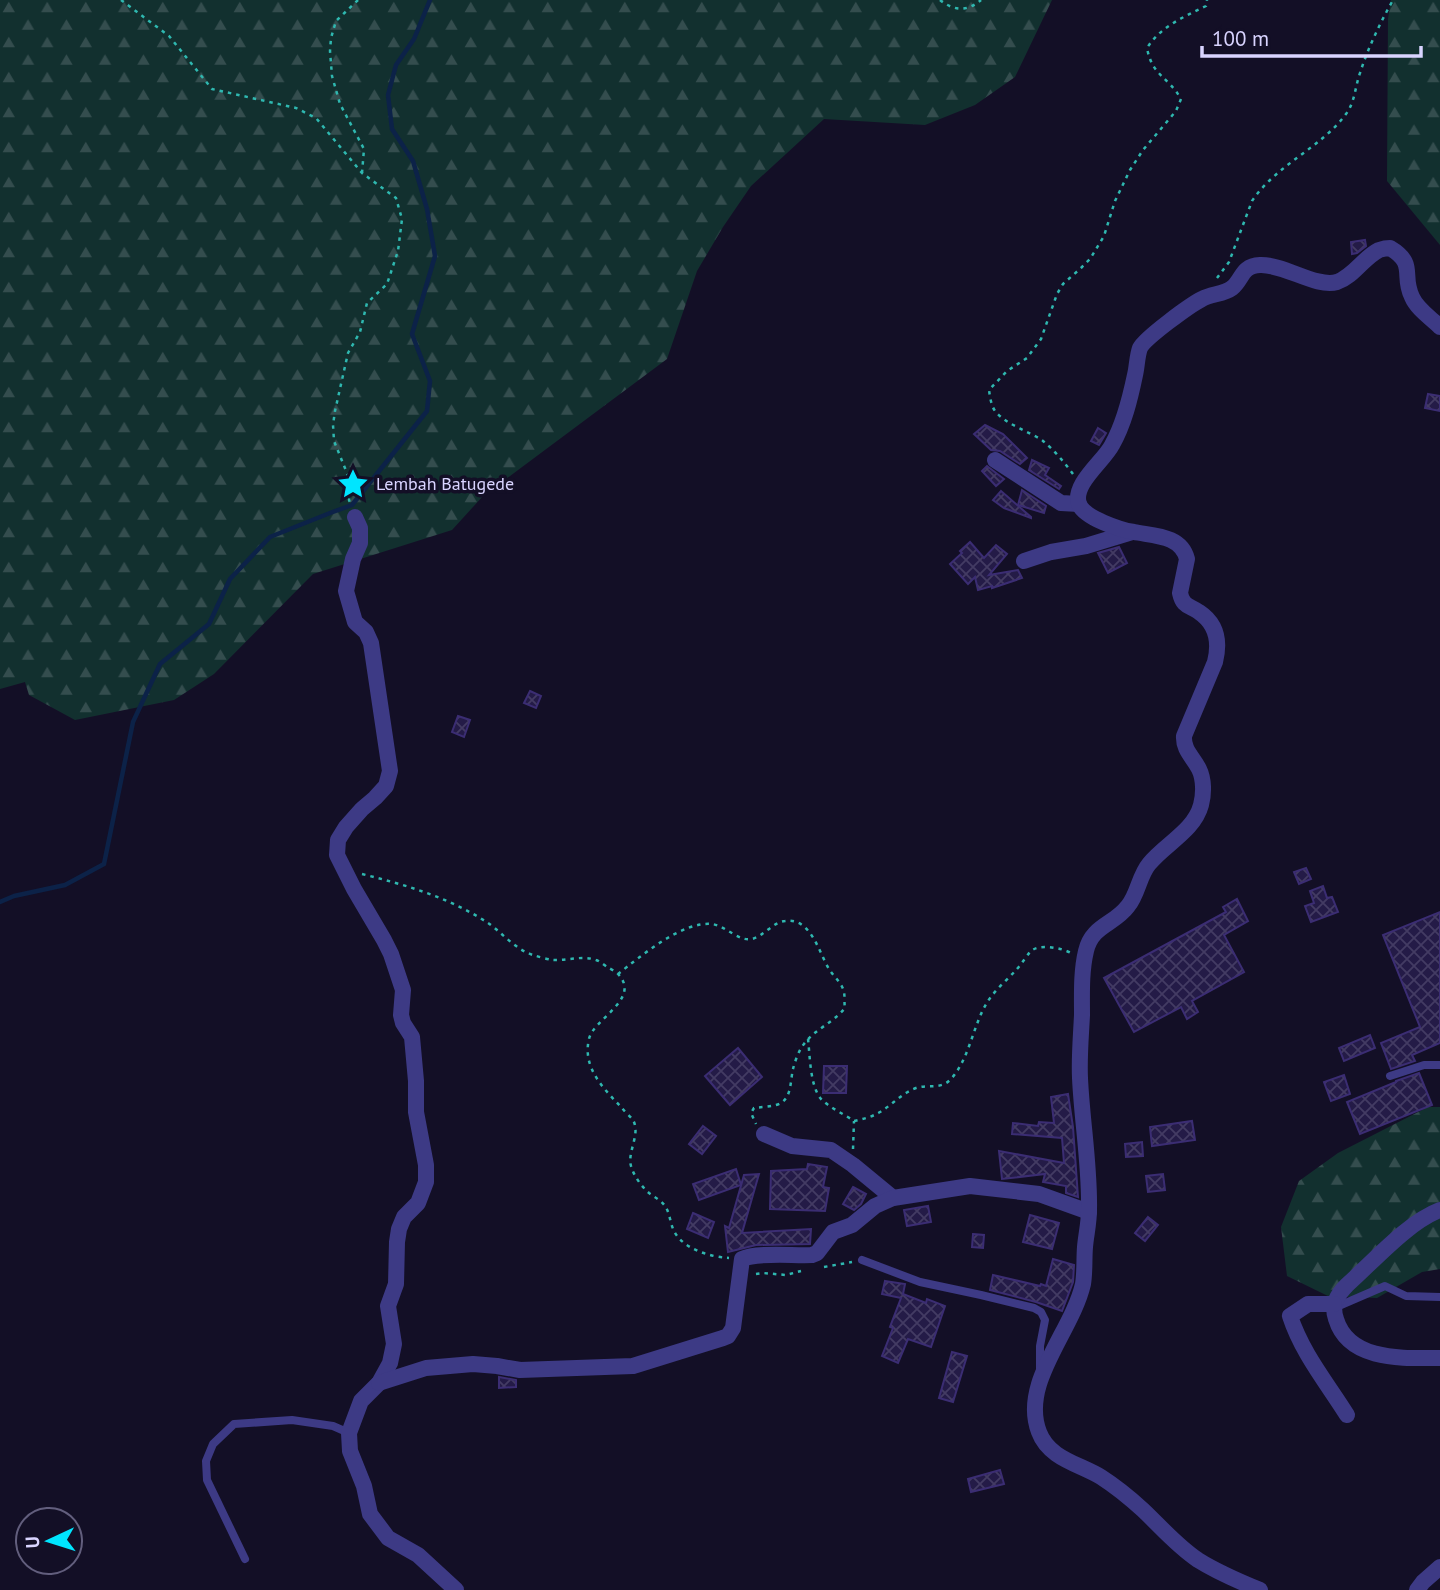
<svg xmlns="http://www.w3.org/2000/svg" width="1440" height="1590" font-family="'PT Sans',sans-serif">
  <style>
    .forest { fill: url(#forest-firs) }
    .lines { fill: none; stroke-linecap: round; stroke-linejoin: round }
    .stream { stroke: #0c2248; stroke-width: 4.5 }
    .building { fill: url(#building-cross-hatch); stroke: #3b2d73; stroke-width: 2 }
    .path { stroke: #2fb8b0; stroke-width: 2.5; stroke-dasharray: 3.5 5; stroke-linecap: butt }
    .lane { stroke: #3d3a85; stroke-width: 8 }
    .street { stroke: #3d3a85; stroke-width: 16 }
    .labels { text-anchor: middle; stroke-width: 7; stroke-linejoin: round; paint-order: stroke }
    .poi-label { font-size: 18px; fill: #d9d4ff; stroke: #130f26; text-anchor: start }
  </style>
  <defs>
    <pattern id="forest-firs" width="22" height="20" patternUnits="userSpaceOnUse" patternTransform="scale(1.75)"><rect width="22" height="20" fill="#12302f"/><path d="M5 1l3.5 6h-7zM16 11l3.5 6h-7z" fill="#344d4e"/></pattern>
    <pattern id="building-cross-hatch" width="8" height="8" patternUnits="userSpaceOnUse" patternTransform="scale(1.75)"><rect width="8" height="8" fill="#241b47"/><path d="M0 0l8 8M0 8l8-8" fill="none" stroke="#433b63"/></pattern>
  </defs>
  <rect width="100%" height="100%" fill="#130f26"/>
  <g class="forest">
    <path d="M 0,0 L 1052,0 L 1015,77 L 975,105 L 925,125 L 824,119 L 751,186 L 723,227 L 697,271 L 667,359 L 483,496 L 452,530 L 313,574 L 214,674 L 174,700 L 75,720 L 29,695 L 25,682 L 0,689 Z"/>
    <path d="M 1391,0 L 1440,0 L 1440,245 L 1387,181 L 1388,19 Z"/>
    <path d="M 1428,1107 L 1440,1107 L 1440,1269 L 1422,1272 L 1377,1298 L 1328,1296 L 1287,1276 L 1281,1227 L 1299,1181 L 1338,1153 Z"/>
  </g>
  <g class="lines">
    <path class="stream" d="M 0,902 L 14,896 L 65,885 L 104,864 L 133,722 L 160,664 L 209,624 L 230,579 L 270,537 L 330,513 L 352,505 L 427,411 L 430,381 L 412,334 L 435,256 L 427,209 L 413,161 L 392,129 L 388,95 L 396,65 L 414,39 L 430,0"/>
  </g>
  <g class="building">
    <path d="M 1365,240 L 1366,246 L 1357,253 L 1352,254 L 1351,242 Z"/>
    <path d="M 1428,394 L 1440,396 L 1440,411 L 1425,408 Z"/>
    <path d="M 985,425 L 1003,434 L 1027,458 L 1020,464 L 1000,451 L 991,450 L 974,434 Z"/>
    <path d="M 1098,428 L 1106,433 L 1099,445 L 1091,441 Z"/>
    <path d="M 1032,460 L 1049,468 L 1045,475 L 1061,486 L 1059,489 L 1029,470 Z"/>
    <path d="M 987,466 L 1004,479 L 996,486 L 982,471 Z"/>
    <path d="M 1022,490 L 1046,506 L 1044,513 L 1018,505 Z"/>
    <path d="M 1001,491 L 1031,517 L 1031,518 L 1004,508 L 993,500 Z"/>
    <path d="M 970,542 L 984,558 L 996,545 L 1007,554 L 989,575 L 1018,570 L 1022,578 L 992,588 L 992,586 L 978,590 L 975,577 L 968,584 L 950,564 L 962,553 L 960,551 Z"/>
    <path d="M 1119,547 L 1127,563 L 1108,573 L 1098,553 Z"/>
    <path d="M 530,691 L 541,696 L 536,708 L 524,703 Z"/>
    <path d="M 458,716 L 470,720 L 464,737 L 452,732 Z"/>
    <path d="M 1306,868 L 1311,879 L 1299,884 L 1294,872 Z"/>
    <path d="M 1323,886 L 1327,898 L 1332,897 L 1338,912 L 1311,922 L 1305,906 L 1314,903 L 1310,891 Z"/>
    <path d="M 1237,899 L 1248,921 L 1224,935 L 1244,972 L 1192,1001 L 1198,1012 L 1187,1019 L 1181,1007 L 1134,1032 L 1104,978 L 1226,912 L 1223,907 Z"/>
    <path d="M 1440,912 L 1440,1043 L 1412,1055 L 1415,1061 L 1391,1069 L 1381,1043 L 1420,1027 L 1383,935 Z"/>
    <path d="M 1370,1035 L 1375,1048 L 1344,1061 L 1339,1048 Z"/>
    <path d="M 738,1048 L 762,1077 L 730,1105 L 705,1076 Z"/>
    <path d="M 824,1066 L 847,1066 L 846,1093 L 823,1093 Z"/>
    <path d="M 1419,1073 L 1432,1105 L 1360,1134 L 1347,1102 L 1396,1082 L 1396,1081 Z"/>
    <path d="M 1344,1075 L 1350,1094 L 1331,1101 L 1324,1082 Z"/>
    <path d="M 1068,1094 L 1073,1127 L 1078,1197 L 1066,1193 L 1066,1186 L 1043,1182 L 1045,1174 L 1002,1179 L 999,1151 L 1064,1163 L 1062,1138 L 1012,1134 L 1013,1123 L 1038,1126 L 1039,1122 L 1054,1123 L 1051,1097 Z"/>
    <path d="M 1192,1121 L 1195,1140 L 1152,1146 L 1150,1127 Z"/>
    <path d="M 703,1126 L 716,1136 L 702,1154 L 689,1144 Z"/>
    <path d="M 1142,1142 L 1143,1156 L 1126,1157 L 1125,1144 Z"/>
    <path d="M 808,1164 L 827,1167 L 823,1187 L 829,1188 L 825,1211 L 770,1209 L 771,1171 L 807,1169 Z"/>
    <path d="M 736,1169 L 741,1185 L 699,1200 L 693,1184 Z"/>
    <path d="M 759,1174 L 742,1233 L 811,1229 L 810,1244 L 756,1245 L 728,1252 L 725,1226 L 729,1228 L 744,1175 Z"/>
    <path d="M 1163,1174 L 1165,1190 L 1148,1192 L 1146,1176 Z"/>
    <path d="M 853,1187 L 866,1194 L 861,1204 L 854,1210 L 843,1204 Z"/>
    <path d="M 928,1206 L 931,1222 L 907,1226 L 904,1210 Z"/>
    <path d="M 693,1213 L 714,1222 L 708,1238 L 687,1229 Z"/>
    <path d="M 1030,1215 L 1059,1223 L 1052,1249 L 1023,1242 Z"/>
    <path d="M 1148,1217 L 1158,1225 L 1145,1241 L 1135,1233 Z"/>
    <path d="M 973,1234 L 984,1235 L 983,1248 L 972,1247 Z"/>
    <path d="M 1053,1259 L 1074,1265 L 1073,1282 L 1062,1311 L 1036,1302 L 990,1290 L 993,1275 L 1040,1286 L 1041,1284 L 1046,1286 Z"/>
    <path d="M 885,1281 L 905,1284 L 903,1294 L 926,1303 L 927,1299 L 945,1306 L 931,1347 L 908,1339 L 898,1363 L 882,1356 L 893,1328 L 890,1327 L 901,1298 L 882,1294 Z"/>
    <path d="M 952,1352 L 967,1356 L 953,1402 L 939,1398 Z"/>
    <path d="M 499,1377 L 516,1380 L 516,1387 L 499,1388 Z"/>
    <path d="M 1000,1470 L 1004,1484 L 971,1492 L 968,1479 Z"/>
  </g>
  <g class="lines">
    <g class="path">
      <path d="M 121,0 L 169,36 L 212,89 L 296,108 L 316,118 L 362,173 L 396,198 L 402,219 L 398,251 L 387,284 L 367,303 L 360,332 L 348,353 L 335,411 L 333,425 L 334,441 L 351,483 L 349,500 L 351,505"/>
      <path d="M 358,0 L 336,21 L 331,38 L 330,51 L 332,76 L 340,104 L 364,149 L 362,173"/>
      <path d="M 940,0 C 954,11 967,12 981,0"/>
      <path d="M 1217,278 L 1229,262 L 1252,201 C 1277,164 1321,148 1346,114 C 1355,102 1355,87 1360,73 C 1368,48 1380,23 1393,0"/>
      <path d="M 1073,474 C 1064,462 1054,450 1043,441 C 1029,431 1006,425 995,411 C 991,405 990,397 989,390 L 1007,371 L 1027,358 L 1041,339 L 1057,294 L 1063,284 L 1081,268 L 1090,259 L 1104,236 L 1115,201 L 1130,170 L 1143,150 L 1176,111 L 1181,99 C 1168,76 1152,76 1147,48 C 1161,26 1184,17 1206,6 L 1207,0"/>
      <path d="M 362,874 C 406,885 447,897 485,921 C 501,931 514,949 533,955 C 539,957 547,959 553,960 C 567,961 582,955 596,960 C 600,961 605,966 609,968 C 612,970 616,971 618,974 C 642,999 593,1019 589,1039 C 582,1068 604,1089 622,1108 C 625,1112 630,1116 633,1120 C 641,1134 627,1152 631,1166 C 634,1176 641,1186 649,1193 C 654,1197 661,1200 665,1206 C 670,1213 670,1223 674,1231 C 683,1249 710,1257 729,1258"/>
      <path d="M 618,974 C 641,956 682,921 712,924 C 726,926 739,942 752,939 C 764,936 773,922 785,921 C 811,917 819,953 829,969 C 834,977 842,983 844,992 C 845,997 844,1003 845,1008 C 833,1023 815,1029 804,1044 C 799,1050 795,1061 793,1069 C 790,1082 792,1101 776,1105 C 769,1107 761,1107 754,1108 L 751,1113 L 756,1124"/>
      <path d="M 808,1039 C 810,1056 810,1086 821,1099 C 830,1108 844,1114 854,1121 C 863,1119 872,1117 880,1112 C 892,1105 902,1093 916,1088 C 928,1084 941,1090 951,1079 C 970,1058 973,1024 988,1001 C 996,989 1008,979 1017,969 C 1022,963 1026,957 1030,952 C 1038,943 1062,948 1071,953"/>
      <path d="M 853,1149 L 854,1121"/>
      <path d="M 824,1267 L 852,1262"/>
      <path d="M 756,1274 L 763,1273 L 786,1275 L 801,1271"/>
    </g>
    <g class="lane">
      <path d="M 1390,1076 L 1424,1065 L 1440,1065"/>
      <path d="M 862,1260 L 920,1282 L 981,1295 L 1034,1308 L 1041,1312 L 1045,1320 L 1040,1346 L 1040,1369"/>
      <path d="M 1334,1308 L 1385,1286 L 1406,1296 L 1440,1297"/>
      <path d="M 245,1559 L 207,1480 L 206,1461 L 213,1444 L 234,1424 L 292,1420 L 333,1426 L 349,1433"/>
    </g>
    <g class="street">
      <path d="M 995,460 L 1061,503 L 1079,504"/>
      <path d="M 355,517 L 360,528 L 360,543 L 353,559 L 346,591 L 355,622 L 366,632 L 371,643 L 390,771 L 386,786 L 375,798 L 362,809 L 346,827 L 338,840 L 337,855 L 354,889 L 384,940 L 391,954 L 403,990 L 401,1015 L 403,1023 L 412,1037 L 416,1081 L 416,1112 L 426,1165 L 426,1182 L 418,1203 L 404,1217 L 399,1229 L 397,1242 L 396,1284 L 388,1306 L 394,1344 L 390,1363 L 379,1383 L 361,1401 L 349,1433 L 350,1451 L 364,1486 L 370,1514 L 388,1538 L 418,1555 L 456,1590"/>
      <path d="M 1024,561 L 1051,552 L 1086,546 L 1132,532"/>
      <path d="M 764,1134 L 792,1146 L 831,1150 L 853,1165 L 893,1198"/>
      <path d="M 1440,1210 C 1408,1222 1373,1262 1347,1285 C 1337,1295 1331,1305 1336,1319 C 1349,1362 1404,1358 1440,1358"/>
      <path d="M 1334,1304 L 1308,1304 L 1290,1316 C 1302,1353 1327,1383 1347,1415"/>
      <path d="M 379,1383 L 426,1368 L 473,1364 L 497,1366 L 520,1370 L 633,1366 L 723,1338 L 728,1336 L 733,1328 L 742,1259 C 757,1252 794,1256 812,1255 L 817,1253 L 833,1232 L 852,1225 L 875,1206 L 893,1198 L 970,1186 L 1039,1194 L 1089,1212"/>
      <path d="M 1260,1590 C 1238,1581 1217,1572 1198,1560 C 1177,1546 1161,1527 1143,1510 C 1131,1499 1115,1486 1101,1477 C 1080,1464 1049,1459 1039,1432 C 1020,1383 1072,1332 1083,1284 C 1085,1272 1084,1259 1085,1247 C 1086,1235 1089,1223 1089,1210 C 1090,1166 1082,1122 1080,1078 C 1079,1057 1081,1036 1082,1015 C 1082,994 1081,972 1086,951 C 1092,925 1114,925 1128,906 C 1138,894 1139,876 1149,864 C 1165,844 1194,831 1201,805 C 1204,794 1204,779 1199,769 C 1193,757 1183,750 1184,736 L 1215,662 C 1220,642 1217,624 1199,612 C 1189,605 1183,607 1180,593 L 1187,559 C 1181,535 1154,536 1134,532 C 1121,530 1084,518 1079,504 C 1072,484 1104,461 1112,445 C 1124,424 1130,399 1135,375 C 1137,367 1137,356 1140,348 C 1145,338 1190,305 1202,299 C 1211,294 1224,294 1232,288 C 1243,279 1241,266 1260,265 C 1284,264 1316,288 1337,282 C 1354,276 1363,258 1379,250 C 1382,249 1386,248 1390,248 C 1417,264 1401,275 1412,297 C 1417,309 1431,318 1440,327"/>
      <path d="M 1417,1590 L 1423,1582 L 1440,1567"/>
    </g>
  </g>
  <defs>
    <symbol id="sight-bare" viewBox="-9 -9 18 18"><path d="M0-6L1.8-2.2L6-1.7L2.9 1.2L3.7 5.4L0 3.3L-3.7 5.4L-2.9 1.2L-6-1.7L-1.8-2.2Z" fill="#00e5ff" stroke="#130f26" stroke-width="2.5" paint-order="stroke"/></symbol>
  </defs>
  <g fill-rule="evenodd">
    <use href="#sight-bare" x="331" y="462" width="44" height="44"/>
  </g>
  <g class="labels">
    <g class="poi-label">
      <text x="376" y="490">Lembah Batugede</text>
    </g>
  </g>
  <g transform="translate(49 1541) rotate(266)"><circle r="33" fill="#130f26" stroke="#625e7d" stroke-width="2"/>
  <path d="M0-5L12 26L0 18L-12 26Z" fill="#00e5ff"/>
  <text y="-10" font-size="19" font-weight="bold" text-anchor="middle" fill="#d9d4ff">U</text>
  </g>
  <path d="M1202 46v10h219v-10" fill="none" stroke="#d9d4ff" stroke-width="3.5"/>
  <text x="1212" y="46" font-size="21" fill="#d9d4ff" stroke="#130f26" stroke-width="5" paint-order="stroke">100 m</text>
</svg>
